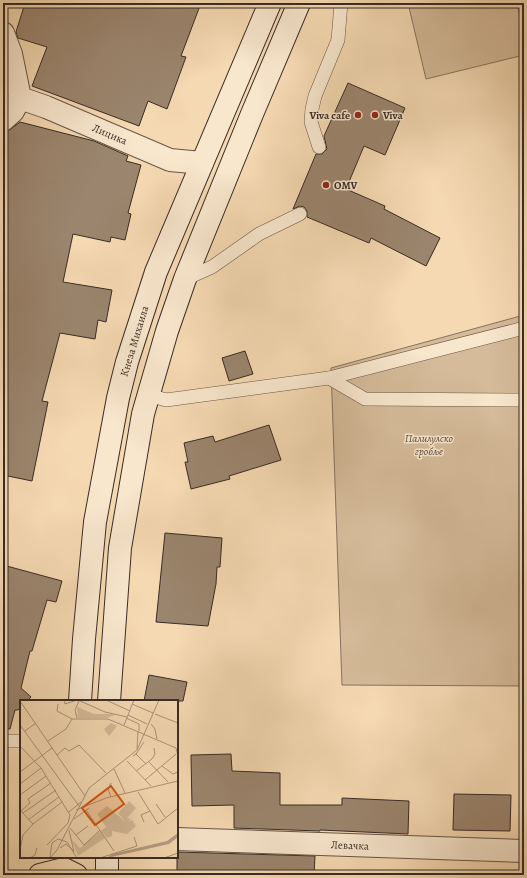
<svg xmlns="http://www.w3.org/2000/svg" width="527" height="878" font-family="Alegreya,serif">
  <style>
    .green { fill: #d5bb9a; stroke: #877360 }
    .building { fill: #9b856e; stroke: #392b25 }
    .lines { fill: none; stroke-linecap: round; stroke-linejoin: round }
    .lane-casing { stroke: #685648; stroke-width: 14 }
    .street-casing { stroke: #685648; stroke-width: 24 }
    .secondary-casing { stroke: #392b25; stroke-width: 24 }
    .primary-casing { stroke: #392b25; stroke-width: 24 }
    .lane { stroke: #f8e6cd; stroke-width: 13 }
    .street { stroke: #f8e6cd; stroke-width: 22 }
    .secondary { stroke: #f8e6cd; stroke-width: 22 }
    .primary { stroke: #f5d9b2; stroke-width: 22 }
    .poi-dot { fill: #8f2418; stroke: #f8e6cd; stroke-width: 1.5 }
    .labels { text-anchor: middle; stroke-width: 3; stroke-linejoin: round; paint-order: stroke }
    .poi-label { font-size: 11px; font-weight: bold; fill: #392b25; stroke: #f8e6cd; text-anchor: start }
    .street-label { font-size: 11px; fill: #392b25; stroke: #f8e6cd }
    .park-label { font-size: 11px; font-style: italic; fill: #58483c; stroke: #f8e6cd }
    .inset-road { fill: none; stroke: #aa937a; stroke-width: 1 }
    .view { fill: #d6540e; fill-opacity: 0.15; stroke: #d6540e; stroke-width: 2 }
    .inset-edge { fill: none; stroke: #392b25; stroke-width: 2 }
  </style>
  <rect width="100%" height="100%" fill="#f5d9b2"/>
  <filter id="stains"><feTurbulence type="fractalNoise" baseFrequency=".005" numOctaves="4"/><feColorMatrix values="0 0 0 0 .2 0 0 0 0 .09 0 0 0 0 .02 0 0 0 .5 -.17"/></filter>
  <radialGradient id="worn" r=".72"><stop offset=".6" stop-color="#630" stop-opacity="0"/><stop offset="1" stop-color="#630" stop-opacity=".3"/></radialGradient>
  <g class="green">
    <path d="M 408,3 L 517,3 L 524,33 L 524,55 L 426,79 Z"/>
    <path d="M 524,315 L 524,686 L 342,685 L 331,368 Z"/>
  </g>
  <g class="building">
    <path d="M 25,3 L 201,3 L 181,56 L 186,57 L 167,109 L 148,101 L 139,126 L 32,86 L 47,47 L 18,38 L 16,32 Z"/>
    <path d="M 348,83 L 405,108 L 385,155 L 364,146 L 346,189 L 385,206 L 384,209 L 440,238 L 426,266 L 371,238 L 369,243 L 307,217 L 307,211 L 304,207 L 300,206 L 293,209 L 316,154 L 322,154 L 327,149 L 324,136 Z"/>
    <path d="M 20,122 L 94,141 L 128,156 L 126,161 L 141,165 L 128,213 L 131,214 L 125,240 L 111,237 L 110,242 L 73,234 L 63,282 L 112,290 L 106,322 L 98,320 L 95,339 L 60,333 L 42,401 L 48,402 L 32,481 L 3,475 L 3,138 L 5,132 L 11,129 Z"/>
    <path d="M 245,351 L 253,374 L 229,381 L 222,358 Z"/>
    <path d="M 269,425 L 281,460 L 229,476 L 230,479 L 191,489 L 185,462 L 188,462 L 184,443 L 213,436 L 215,442 Z"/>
    <path d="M 165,533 L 222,538 L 220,567 L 217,567 L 216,584 L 208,626 L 156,622 Z"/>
    <path d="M 3,565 L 62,581 L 56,602 L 47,600 L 32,651 L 30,651 L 21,688 L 31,697 L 27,701 L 21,701 L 21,707 L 18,710 L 15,710 L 10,729 L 3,728 Z"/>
    <path d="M 149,675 L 187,682 L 183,701 L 144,701 Z"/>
    <path d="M 231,754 L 232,771 L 280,773 L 280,805 L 342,805 L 342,798 L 409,801 L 408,834 L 320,830 L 320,831 L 234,828 L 234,805 L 192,806 L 191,755 Z"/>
    <path d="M 454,794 L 511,795 L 510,831 L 453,830 Z"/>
    <path d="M 177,852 L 315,856 L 314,875 L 177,875 Z"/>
  </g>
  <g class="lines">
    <defs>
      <g id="lane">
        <path d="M 319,147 L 311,122 L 312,109 L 315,96 L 338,40 L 341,3"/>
        <path d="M 185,279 L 212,267 L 259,234 L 300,214"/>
        <path d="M 329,378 L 365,399 L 524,400"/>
        <path d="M 149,395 L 166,400 L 329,378 L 524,328"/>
        <path d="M 3,741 L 21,741"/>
      </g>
      <g id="street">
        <path d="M 3,33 L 11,54 L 20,98 L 46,107 L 170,160 L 202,163"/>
        <path d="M 3,120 L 13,111 L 20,98"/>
        <path d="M 177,839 L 524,851"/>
      </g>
      <g id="secondary">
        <path d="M 80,701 L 84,639 L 95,522 L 118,398 L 127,362 L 156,272 L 270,3"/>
        <path d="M 109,701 L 120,548 L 143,414 L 167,331 L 185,279 L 252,114 L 299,3"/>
        <path d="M 107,875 L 107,857"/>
      </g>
      <path id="primary" d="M 40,875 L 64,869 L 76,875"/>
    </defs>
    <use href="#lane" class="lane-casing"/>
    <use href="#street" class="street-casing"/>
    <use href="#secondary" class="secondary-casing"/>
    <use href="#primary" class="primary-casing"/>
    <use href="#lane" class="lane"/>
    <use href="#street" class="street"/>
    <use href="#secondary" class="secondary"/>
    <use href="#primary" class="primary"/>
  </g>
  <g class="poi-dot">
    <circle cx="358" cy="115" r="4"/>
    <circle cx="375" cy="115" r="4"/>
    <circle cx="326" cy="185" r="4"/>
  </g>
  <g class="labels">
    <g class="poi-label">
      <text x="350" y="119" text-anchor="end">Viva cafe</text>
      <text x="383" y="119">Viva</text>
      <text x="334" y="189">OMV</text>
    </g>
    <g class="street-label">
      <text transform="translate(110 134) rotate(23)" y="4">Лицика</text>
      <text transform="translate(134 341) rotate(-73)" y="4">Кнеза Михаила</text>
      <text transform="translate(350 845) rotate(2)" y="4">Левачка</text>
    </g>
    <g class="park-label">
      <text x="429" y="442">Палилулско<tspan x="429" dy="13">гробље</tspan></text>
    </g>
  </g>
  <g transform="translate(20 700)">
    <rect width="158" height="158" fill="#f5d9b2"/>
    <path d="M 57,7 L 74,14 L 97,14 L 87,18 L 58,18 ZM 91,23 L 97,26 L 89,36 L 84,29 ZM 109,101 L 116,108 L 107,118 L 111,119 L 108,122 L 112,120 L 116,126 L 107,134 L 92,131 L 92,136 L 87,138 L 81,131 L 86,127 L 77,114 L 87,106 L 106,122 L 98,113 ZM 80,131 L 85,138 L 58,156 L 52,140 L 60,148 Z" fill="#d5bb9a"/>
    <path d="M 158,133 L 158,137 L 149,144 L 87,158 L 92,154 L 147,141 Z" fill="#b59e82"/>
    <path class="inset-road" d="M 44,0 L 45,4 L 57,0M 58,0 L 85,12 L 107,17M 86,0 L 110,11M 0,1 L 65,96M 38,4 L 37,11 L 52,19M 112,4 L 133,13M 135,14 L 158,23M 108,15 L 127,24M 57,18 L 55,10 L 59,1M 106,18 L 119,24 L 119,31M 131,24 L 135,29 L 137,39M 0,25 L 59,106M 104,25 L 114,0M 5,31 L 16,23M 28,41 L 46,29 L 52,19 L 88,19 L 156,48 L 158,56M 0,46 L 21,68 L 50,115 L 48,123 L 27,145M 117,49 L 118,31M 116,54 L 124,42M 37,55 L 45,48 L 49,51 L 59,45 L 86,73M 113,56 L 116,54 L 126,64M 107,61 L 131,86M 129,62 L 148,82M 142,66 L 153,74 L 158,72M 94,69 L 105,93M 116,71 L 132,59 L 135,54 L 134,48M 0,72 L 32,48M 125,80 L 156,54M 91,83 L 88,89 L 91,97M 0,84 L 21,68M 118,92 L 138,124 L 158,108M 0,95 L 26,76M 136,104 L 145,117M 0,110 L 13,124 L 3,135 L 0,150M 56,110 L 86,98 L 158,81M 66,110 L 94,151M 1,111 L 10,103 L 8,99 L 31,83M 49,112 L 61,102M 3,113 L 36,90M 54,119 L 69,108M 8,120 L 39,97M 124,122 L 121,115 L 130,111M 13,124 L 42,102M 50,128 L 56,135 L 68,126M 49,130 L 54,152M 56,135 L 64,145 L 80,130M 32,143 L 38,139 L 47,142 L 57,158M 40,148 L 46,144 L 54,151M 30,157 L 32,143M 10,158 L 15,155 L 17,148M 30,158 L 37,150 L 69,88 L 117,50 L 139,0M 80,158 L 117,146 L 114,137M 144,158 L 158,153"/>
    <path class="view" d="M 91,86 L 104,104 L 75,125 L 62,108 Z"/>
    <rect width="158" height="158" class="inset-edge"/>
  </g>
  <rect width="527" height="878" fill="none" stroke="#f5d9b2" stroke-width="16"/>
  <rect x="4" y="4" width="519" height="870" fill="none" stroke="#392b25" stroke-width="2"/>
  <rect x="8" y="8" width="511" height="862" fill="none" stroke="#392b25"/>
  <rect width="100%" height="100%" filter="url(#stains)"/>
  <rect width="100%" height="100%" fill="url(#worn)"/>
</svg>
